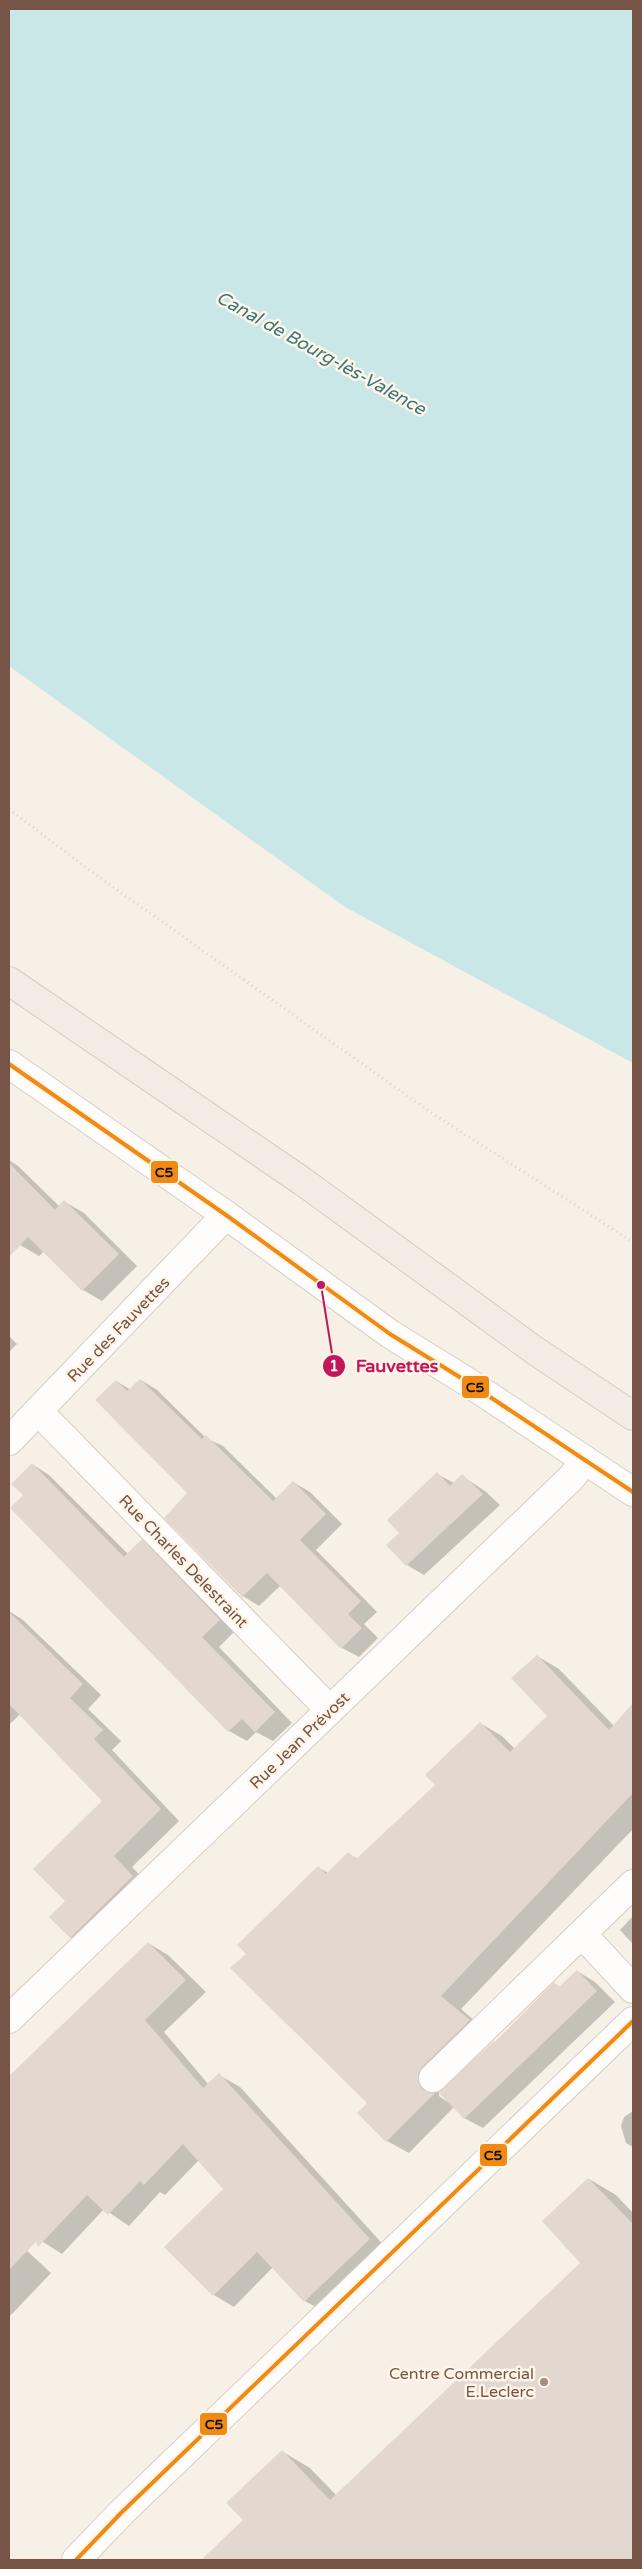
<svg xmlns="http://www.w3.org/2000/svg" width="642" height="2569" font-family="'Varela Round',sans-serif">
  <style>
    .water { fill: #c9e7e7 }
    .shadow { fill: #0003 }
    .building { fill: #e3d8cf }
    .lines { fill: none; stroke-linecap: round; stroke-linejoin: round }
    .street-casing { stroke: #d8cdc6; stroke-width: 30 }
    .primary-casing { stroke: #d6cac4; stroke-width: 30 }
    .path { stroke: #d9d0cb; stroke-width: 3; stroke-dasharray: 1 4; stroke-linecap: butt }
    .street { stroke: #fefdfb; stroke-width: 28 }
    .primary { stroke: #f2ece4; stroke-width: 28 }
    .bus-1-casing { stroke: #fff5e8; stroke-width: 8 }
    .bus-1 { stroke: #f18a14; stroke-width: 4 }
    .poi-dot { fill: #a38b7f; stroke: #fff5e8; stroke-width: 2 }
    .labels { text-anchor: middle; stroke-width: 5; stroke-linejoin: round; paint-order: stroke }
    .street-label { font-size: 16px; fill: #765547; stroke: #fff5e8 }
    .poi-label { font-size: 16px; fill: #765547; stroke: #fff5e8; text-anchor: end }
    .water-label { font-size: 18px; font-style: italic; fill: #3a767c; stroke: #fff5e8 }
    .leader { fill: none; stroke: #c2185b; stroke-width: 2 }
    .callout-dot { fill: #c2185b; stroke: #fff5e8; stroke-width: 2 }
    .mark-label { font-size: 15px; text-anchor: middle; font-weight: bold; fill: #fff }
    .callout-label { font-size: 18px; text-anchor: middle; font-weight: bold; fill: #c2185b; stroke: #fff5e8; stroke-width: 5; stroke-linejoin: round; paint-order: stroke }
    .line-badge { stroke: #fff5e8; stroke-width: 2 }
    .pale-badge-label { font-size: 14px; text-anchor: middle; font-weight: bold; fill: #111 }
  </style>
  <rect width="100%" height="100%" fill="#f7f0e7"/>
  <path class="water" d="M 9,9 L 633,9 L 633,1063 L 345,907 L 9,666 Z"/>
  <g class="shadow">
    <path d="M 9,1160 L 18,1166 L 60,1207 L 65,1202 L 84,1213 L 137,1266 L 102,1301 L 83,1290 L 44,1251 L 39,1256 L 20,1245 L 9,1234 Z"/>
    <path d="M 9,1336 L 17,1344 L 9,1352 Z"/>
    <path d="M 141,1380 L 157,1390 L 206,1438 L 223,1446 L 277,1499 L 293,1482 L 310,1492 L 342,1524 L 316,1550 L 377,1612 L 364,1624 L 378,1638 L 359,1657 L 342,1648 L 281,1585 L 259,1606 L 243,1596 L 189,1493 L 116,1381 L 131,1390 Z"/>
    <path d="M 32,1464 L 49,1475 L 128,1554 L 142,1541 L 159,1551 L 236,1630 L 219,1647 L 292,1723 L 273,1741 L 256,1732 L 247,1741 L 229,1731 L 12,1508 L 25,1495 Z"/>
    <path d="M 437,1474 L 454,1483 L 468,1480 L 485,1491 L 500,1505 L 424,1575 L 407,1565 L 400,1533 Z"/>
    <path d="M 9,1611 L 23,1620 L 101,1695 L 88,1709 L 121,1741 L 112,1750 L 179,1821 L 132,1867 L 151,1887 L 89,1948 L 70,1937 L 67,1902 L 104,1801 L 20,1714 L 9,1725 Z"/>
    <path d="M 537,1656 L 559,1669 L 614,1726 L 633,1705 L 633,1829 L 461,2009 L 490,2034 L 439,2087 L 439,2096 L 449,2103 L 496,2043 L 555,1984 L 560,1987 L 577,1971 L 595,1982 L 615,2002 L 483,2128 L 464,2118 L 454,2107 L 409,2153 L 387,2141 L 369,2103 L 232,1968 L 247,1954 L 318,1867 L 328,1873 L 348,1854 L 358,1859 L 436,1785 L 480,1723 L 502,1736 L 515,1749 L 549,1716 Z"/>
    <path d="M 633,1916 L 633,1944 L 620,1930 Z"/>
    <path d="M 148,1943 L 168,1955 L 206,1992 L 164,2032 L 209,2085 L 219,2075 L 240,2087 L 389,2251 L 325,2312 L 305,2301 L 273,2267 L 234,2307 L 214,2295 L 225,2189 L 199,2160 L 165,2195 L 160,2192 L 129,2226 L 104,2209 L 62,2254 L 43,2242 L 9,2186 L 9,2088 Z"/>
    <path d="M 633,2111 L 633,2147 L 626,2143 L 621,2126 L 624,2117 Z"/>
    <path d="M 589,2179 L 616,2195 L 633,2213 L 633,2560 L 203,2560 L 244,2520 L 283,2452 L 310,2468 L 336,2495 L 582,2263 Z"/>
    <path d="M 9,2234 L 51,2273 L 9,2317 Z"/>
  </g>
  <g class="building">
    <path d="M 9,1163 L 55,1210 L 64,1200 L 119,1254 L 82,1291 L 28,1237 L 9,1257 Z"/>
    <path d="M 140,1379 L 202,1439 L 206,1435 L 273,1501 L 293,1481 L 326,1514 L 300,1540 L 361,1601 L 348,1614 L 362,1628 L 341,1649 L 267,1573 L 242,1597 L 164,1518 L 187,1493 L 95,1400 L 116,1380 L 127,1391 Z"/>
    <path d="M 32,1463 L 124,1557 L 142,1539 L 220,1620 L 202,1637 L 275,1712 L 255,1732 L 242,1719 L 228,1732 L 10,1508 L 23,1495 L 11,1484 Z"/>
    <path d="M 437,1472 L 450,1486 L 462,1474 L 483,1494 L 406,1566 L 386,1545 L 399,1533 L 387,1520 Z"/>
    <path d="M 9,1612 L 83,1684 L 70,1698 L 103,1730 L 94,1739 L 161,1809 L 114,1856 L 133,1876 L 70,1938 L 49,1917 L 65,1901 L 33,1869 L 102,1801 L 9,1704 Z"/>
    <path d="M 537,1655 L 609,1730 L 633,1703 L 633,1793 L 441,1996 L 470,2020 L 422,2067 L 418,2074 L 418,2082 L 422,2089 L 435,2093 L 386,2142 L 357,2113 L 367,2103 L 230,1968 L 246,1954 L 237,1945 L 318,1866 L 326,1874 L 348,1852 L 356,1859 L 435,1785 L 425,1775 L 480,1722 L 510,1752 L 547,1716 L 511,1678 Z"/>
    <path d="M 148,1942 L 186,1980 L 145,2020 L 203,2088 L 219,2073 L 370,2239 L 304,2302 L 257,2252 L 213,2296 L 164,2247 L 223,2189 L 183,2144 L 144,2185 L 140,2181 L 108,2215 L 87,2195 L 38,2247 L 36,2242 L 9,2270 L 9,2076 Z"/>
    <path d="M 577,1970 L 597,1991 L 464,2119 L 438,2092 L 494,2041 L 495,2042 L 554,1982 L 559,1987 Z"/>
    <path d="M 588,2178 L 633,2224 L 633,2560 L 201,2560 L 243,2520 L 226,2503 L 282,2450 L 330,2500 L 580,2263 L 542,2221 Z"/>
  </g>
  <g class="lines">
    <defs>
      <g id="street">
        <path d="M 9,1064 L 226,1215 L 390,1334 L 466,1381 L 633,1492"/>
        <path d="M 39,1412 L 330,1710"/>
        <path d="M 9,1441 L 226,1215"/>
        <path d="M 582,1934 L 633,1989"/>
        <path d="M 9,2019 L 572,1477 L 585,1460"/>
        <path d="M 433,2078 L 633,1884"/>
        <path d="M 76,2560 L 121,2513 L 633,2021"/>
      </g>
      <path id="primary" d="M 9,981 L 302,1181 L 534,1350 L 633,1416"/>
    </defs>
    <use href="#street" class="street-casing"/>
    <use href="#primary" class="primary-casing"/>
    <path class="path" d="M 9,809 L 92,872 L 430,1112 L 633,1242"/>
    <use href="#street" class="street"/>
    <use href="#primary" class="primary"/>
    <defs>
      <g id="bus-1">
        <path d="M 9,1064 L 226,1215 L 390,1334 L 466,1381 L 633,1492"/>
        <path d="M 76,2560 L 121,2513 L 633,2021"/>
      </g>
    </defs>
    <use href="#bus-1" class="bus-1-casing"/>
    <use href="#bus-1" class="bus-1"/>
  </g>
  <circle class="poi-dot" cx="544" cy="2382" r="5"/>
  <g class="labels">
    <g class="street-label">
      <text transform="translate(118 1329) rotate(-46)" y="6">Rue des Fauvettes</text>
      <text transform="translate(184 1561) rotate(46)" y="6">Rue Charles Delestraint</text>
      <text transform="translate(299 1740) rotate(-44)" y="6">Rue Jean Prévost</text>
    </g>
    <g class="poi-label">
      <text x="534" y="2379">Centre Commercial<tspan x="534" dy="18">E.Leclerc</tspan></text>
    </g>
    <g class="water-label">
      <text transform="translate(321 353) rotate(29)" y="6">Canal de Bourg-lès-Valence</text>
    </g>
  </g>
  <path class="leader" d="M321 1285L334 1366"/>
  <g class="callout-dot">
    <circle cx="321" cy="1285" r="5"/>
    <circle cx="334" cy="1366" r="12"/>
  </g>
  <g class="mark-label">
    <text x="334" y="1371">1</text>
  </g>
  <g class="callout-label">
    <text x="397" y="1372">Fauvettes</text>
  </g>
  <g class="line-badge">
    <rect x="150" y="1160" width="29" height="24" rx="5" fill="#f18a14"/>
    <rect x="461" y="1375" width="29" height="24" rx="5" fill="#f18a14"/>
    <rect x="479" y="2143" width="29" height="24" rx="5" fill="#f18a14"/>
    <rect x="199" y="2412" width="29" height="24" rx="5" fill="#f18a14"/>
  </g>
  <g class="pale-badge-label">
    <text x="164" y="1177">C5</text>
    <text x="475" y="1392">C5</text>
    <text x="493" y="2160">C5</text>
    <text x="214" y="2429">C5</text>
  </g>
  <rect width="642" height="2569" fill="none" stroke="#765547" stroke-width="20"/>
</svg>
